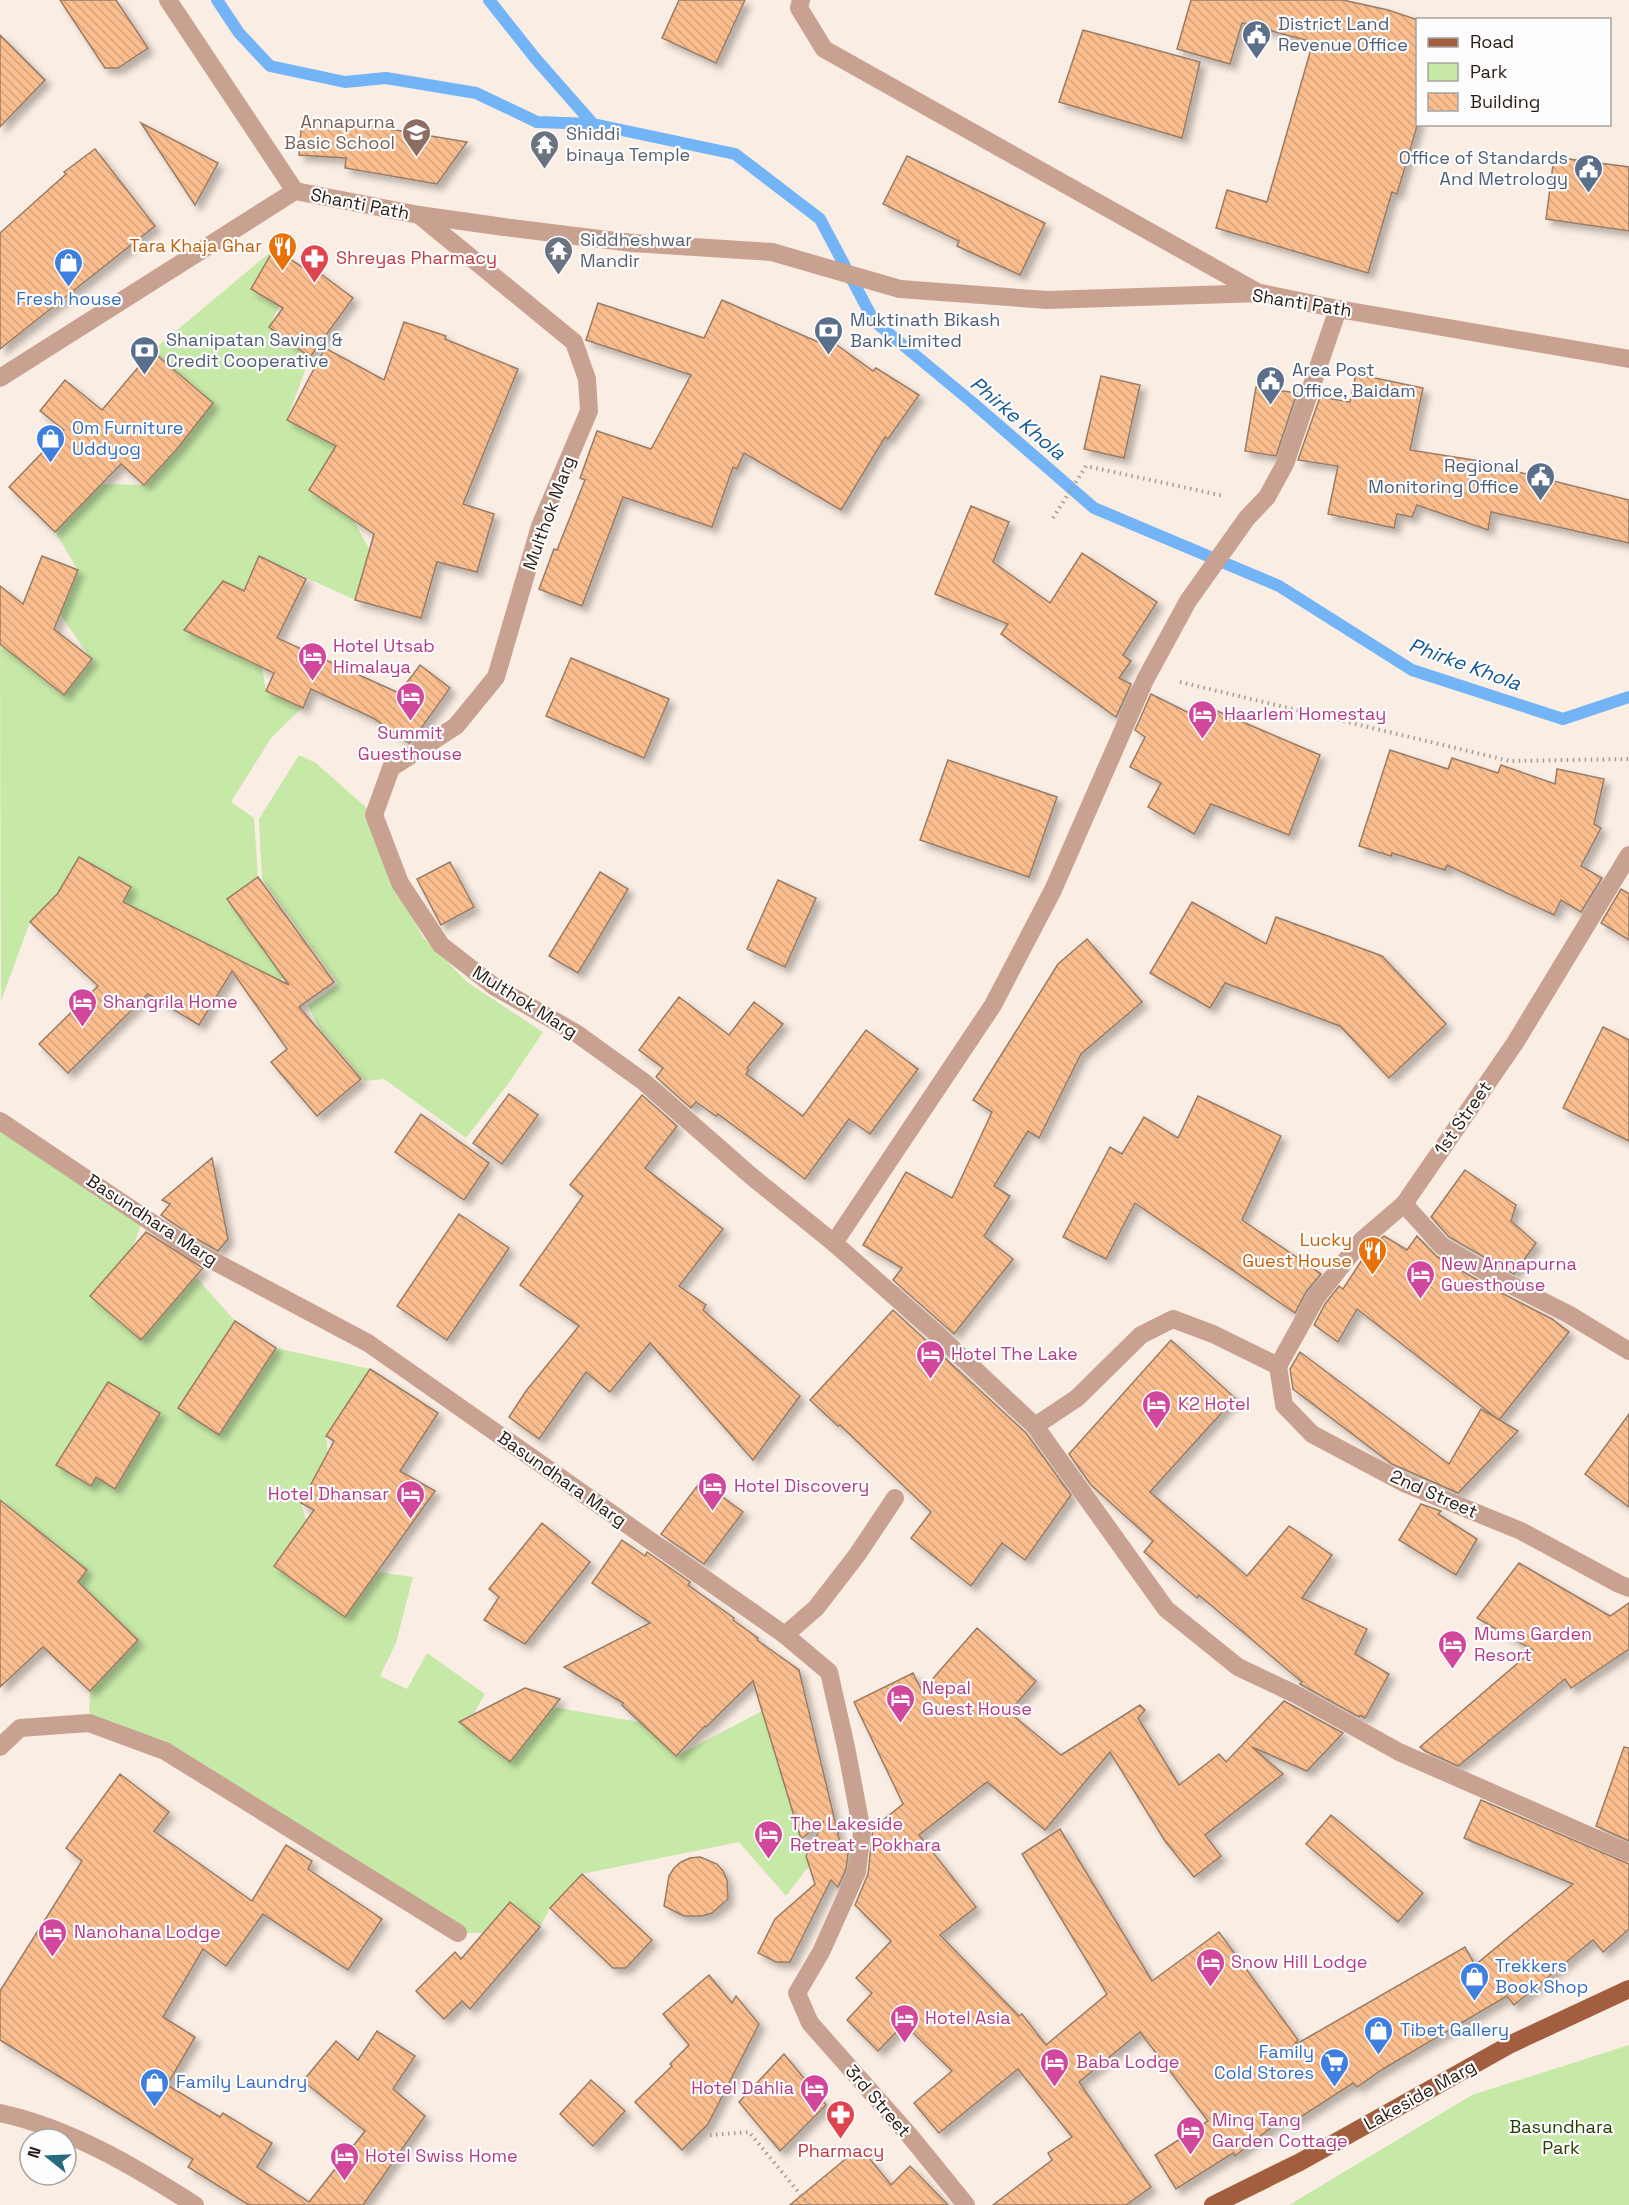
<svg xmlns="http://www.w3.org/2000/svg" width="1629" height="2205" font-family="'Space Grotesk',sans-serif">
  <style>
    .green { fill: #c7e9a8; fill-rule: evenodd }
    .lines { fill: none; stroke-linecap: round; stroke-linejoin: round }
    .stream { stroke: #72b4f6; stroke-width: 12 }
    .building { fill: url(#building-back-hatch); stroke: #997c66; stroke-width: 1.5; filter: url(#shadow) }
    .path { stroke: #a79a91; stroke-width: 4; stroke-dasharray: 1.5 4.5; stroke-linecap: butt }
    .minor { stroke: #c9a191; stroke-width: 18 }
    .major { stroke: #a35e40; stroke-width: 18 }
    .labels { text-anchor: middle; stroke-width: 4.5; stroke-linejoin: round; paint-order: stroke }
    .service-label { font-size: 18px; fill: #4e5e75; stroke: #fdfdfd; text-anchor: start }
    .education-label { font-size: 18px; fill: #785e54; stroke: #fdfdfd; text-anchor: end }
    .worship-label { font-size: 18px; fill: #5b616d; stroke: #fdfdfd; text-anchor: start }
    .street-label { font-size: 18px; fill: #271b12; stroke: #fdfdfd }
    .food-label { font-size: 18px; fill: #c56008; stroke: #fdfdfd; text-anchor: end }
    .health-label { font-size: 18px; fill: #be3a42; stroke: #fdfdfd; text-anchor: start }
    .shop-label { font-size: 18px; fill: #366cbe; stroke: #fdfdfd; text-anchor: start }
    .hotel-label { font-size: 18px; fill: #b23c85; stroke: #fdfdfd; text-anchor: start }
    .park-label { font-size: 18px; fill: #263e02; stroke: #fdfdfd }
    .water-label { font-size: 20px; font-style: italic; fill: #115894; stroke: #fdfdfd }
  </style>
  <defs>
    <pattern id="building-back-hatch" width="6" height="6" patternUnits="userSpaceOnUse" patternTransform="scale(1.5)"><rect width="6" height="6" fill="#fabd8e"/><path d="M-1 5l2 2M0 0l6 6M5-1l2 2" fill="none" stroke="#d6a279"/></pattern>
    <filter id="shadow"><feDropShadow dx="5.5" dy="5.5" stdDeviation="3" flood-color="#0004"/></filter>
  </defs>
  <rect width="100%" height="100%" fill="#faede3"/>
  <g class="green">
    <path d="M 274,249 L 279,305 L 270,327 L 310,357 L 287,420 L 327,441 L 338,443 L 309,490 L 354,521 L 369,549 L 355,600 L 259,556 L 244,591 L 222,581 L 184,630 L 262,667 L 266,691 L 302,708 L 271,738 L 231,802 L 254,818 L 258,877 L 228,899 L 284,977 L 252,1000 L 239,960 L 117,912 L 131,887 L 79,857 L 64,882 L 63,888 L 30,922 L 1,1001 L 0,644 L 64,695 L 91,659 L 60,614 L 78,570 L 55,532 L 102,484 L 144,485 L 177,449 L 213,403 L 152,351 Z"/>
    <path d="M 299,755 L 316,763 L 369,810 L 393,881 L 423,937 L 467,982 L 543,1032 L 508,1084 L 466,1138 L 384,1079 L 365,1081 L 319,1028 L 308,1006 L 338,984 L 262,879 L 259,819 Z"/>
    <path d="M 0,1129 L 141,1225 L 133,1247 L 90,1296 L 141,1340 L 196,1277 L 235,1321 L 178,1408 L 219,1435 L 276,1348 L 370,1369 L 326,1436 L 328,1453 L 301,1503 L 306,1520 L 274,1566 L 345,1617 L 377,1572 L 413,1577 L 396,1643 L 380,1676 L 407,1689 L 427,1653 L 485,1694 L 466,1727 L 510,1762 L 553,1707 L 650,1724 L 676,1756 L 762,1711 L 809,1866 L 786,1896 L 739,1842 L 582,1874 L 550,1908 L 540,1927 L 510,1902 L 483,1933 L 458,1933 L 160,1749 L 89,1723 L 90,1691 L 138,1640 L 110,1613 L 61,1664 L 44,1649 L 64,1624 L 58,1607 L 87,1570 L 0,1499 ZM 108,1382 L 160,1414 L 114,1488 L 96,1477 L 91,1486 L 57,1465 Z"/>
    <path d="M 1629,2045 L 1629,2205 L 1289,2205 L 1472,2095 Z"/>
  </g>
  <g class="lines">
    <g class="stream">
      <path d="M 217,0 L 239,33 L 270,66 L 345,82 L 386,78 L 476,93 L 537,122 L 593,124"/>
      <path d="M 489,0 L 535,58 L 593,124 L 735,154 L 820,219 L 874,321 L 973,403 L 1094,508 L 1279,586 L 1412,670 L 1563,719 L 1629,697"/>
    </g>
  </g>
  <g class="building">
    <path d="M 60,0 L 116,0 L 148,48 L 118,68 L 105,68 Z"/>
    <path d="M 679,0 L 745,0 L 716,63 L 662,38 Z"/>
    <path d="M 1191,0 L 1343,0 L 1388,10 L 1418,20 L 1418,123 L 1397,194 L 1392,192 L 1368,273 L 1216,228 L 1227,190 L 1267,202 L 1313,42 L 1242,23 L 1230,64 L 1177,49 Z"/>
    <path d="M 1083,30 L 1200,62 L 1182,138 L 1059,102 Z"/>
    <path d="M 0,35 L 45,80 L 0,127 Z"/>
    <path d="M 302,118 L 335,120 L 467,142 L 437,184 L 345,168 L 346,158 L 299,155 Z"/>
    <path d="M 141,123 L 218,163 L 195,205 Z"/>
    <path d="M 95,149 L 155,226 L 0,349 L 0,233 L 66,174 L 64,172 Z"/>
    <path d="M 907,156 L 1045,223 L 1020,275 L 957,246 L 959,241 L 883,204 Z"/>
    <path d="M 1554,157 L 1629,167 L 1629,231 L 1546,219 Z"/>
    <path d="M 274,249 L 310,272 L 313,268 L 353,298 L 310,357 L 269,327 L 283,308 L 251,289 Z"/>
    <path d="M 722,300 L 818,342 L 823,335 L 873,371 L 876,368 L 919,395 L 888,439 L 885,437 L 841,510 L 744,453 L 737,469 L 733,467 L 712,527 L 623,497 L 582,606 L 539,589 L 554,549 L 557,550 L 585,480 L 580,478 L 597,431 L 651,449 L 691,375 L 586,340 L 598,303 L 704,338 Z"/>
    <path d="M 404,322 L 446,336 L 445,339 L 518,369 L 463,504 L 494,514 L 477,572 L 437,562 L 421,618 L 355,600 L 374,534 L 309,490 L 336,446 L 287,420 L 325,348 L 384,380 Z"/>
    <path d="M 152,351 L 213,403 L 177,449 L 144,485 L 121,464 L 55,532 L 9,487 L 64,430 L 40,411 L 65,380 L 102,410 Z"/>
    <path d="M 1356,374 L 1423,388 L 1410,450 L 1498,464 L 1498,467 L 1629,500 L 1629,543 L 1491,512 L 1488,530 L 1417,505 L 1412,517 L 1397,514 L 1394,528 L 1328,514 L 1338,466 L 1298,460 L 1320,397 L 1350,402 Z"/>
    <path d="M 1101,376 L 1140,385 L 1124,458 L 1084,449 Z"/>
    <path d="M 1256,387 L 1297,393 L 1276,456 L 1245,451 Z"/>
    <path d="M 971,506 L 1009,522 L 993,562 L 1050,603 L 1082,553 L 1157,602 L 1123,655 L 1131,661 L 1119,678 L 1131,684 L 1116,717 L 1001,634 L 1008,624 L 935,594 Z"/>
    <path d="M 42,556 L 78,570 L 54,629 L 92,659 L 64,695 L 0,644 L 0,586 L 23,604 Z"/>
    <path d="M 259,556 L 306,579 L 277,638 L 399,693 L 420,665 L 450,688 L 412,741 L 409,743 L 373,718 L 311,689 L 303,708 L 266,691 L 274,673 L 184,630 L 223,581 L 244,591 Z"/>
    <path d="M 571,658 L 669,699 L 644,758 L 546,716 Z"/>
    <path d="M 1151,694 L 1205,721 L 1210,708 L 1320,755 L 1289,835 L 1211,804 L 1194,834 L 1148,807 L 1161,783 L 1130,767 L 1145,737 L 1135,730 Z"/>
    <path d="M 1390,750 L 1448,769 L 1452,758 L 1498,773 L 1501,765 L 1555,784 L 1557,769 L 1604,779 L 1594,824 L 1601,828 L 1581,866 L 1602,878 L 1581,912 L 1561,900 L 1554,915 L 1447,865 L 1445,870 L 1392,853 L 1391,856 L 1359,846 Z"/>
    <path d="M 948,760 L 1057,797 L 1029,877 L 920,840 Z"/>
    <path d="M 79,857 L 131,887 L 123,902 L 289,985 L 227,899 L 258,877 L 334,982 L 299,1007 L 361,1079 L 317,1116 L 271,1062 L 287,1049 L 232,971 L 199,1025 L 148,994 L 68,1073 L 39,1044 L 98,986 L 30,922 L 58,893 Z"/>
    <path d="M 450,862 L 474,907 L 441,925 L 417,879 Z"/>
    <path d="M 600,872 L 628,889 L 578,973 L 549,956 Z"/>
    <path d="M 778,880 L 816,898 L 785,967 L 747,949 Z"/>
    <path d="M 1621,889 L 1629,894 L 1629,940 L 1601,923 Z"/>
    <path d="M 1192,902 L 1266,944 L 1276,917 L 1382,956 L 1446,1024 L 1389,1078 L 1340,1026 L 1225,983 L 1210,1008 L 1150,973 Z"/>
    <path d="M 1087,939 L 1142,1002 L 1081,1054 L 1039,1138 L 1028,1131 L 994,1186 L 1010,1196 L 984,1236 L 1013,1259 L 954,1334 L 893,1280 L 902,1268 L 863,1245 L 906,1172 L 952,1198 L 992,1112 L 973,1100 L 1058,964 Z"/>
    <path d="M 679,997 L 729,1035 L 754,1002 L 783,1024 L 747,1068 L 749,1070 L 746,1074 L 803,1116 L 866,1030 L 918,1069 L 870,1134 L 849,1119 L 805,1179 L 718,1114 L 716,1116 L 696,1102 L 691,1108 L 656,1077 L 663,1068 L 639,1050 Z"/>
    <path d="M 1603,1027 L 1629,1040 L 1629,1141 L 1563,1108 Z"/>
    <path d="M 509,1094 L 538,1115 L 502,1164 L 473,1143 Z"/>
    <path d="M 642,1095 L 677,1126 L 645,1168 L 723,1229 L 679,1286 L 706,1305 L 703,1310 L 800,1396 L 753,1460 L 650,1343 L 610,1392 L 586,1372 L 539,1439 L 509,1417 L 526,1391 L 579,1326 L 520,1285 L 583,1196 L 570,1185 Z"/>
    <path d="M 1198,1096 L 1281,1136 L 1242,1220 L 1321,1274 L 1306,1292 L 1295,1313 L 1135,1203 L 1106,1259 L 1063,1237 L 1110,1147 L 1122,1154 L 1144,1117 L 1178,1138 Z"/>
    <path d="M 421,1114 L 489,1163 L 464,1200 L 395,1152 Z"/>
    <path d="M 212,1158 L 228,1239 L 218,1251 L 197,1239 L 161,1215 L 170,1204 L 162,1200 Z"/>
    <path d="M 1465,1170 L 1516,1205 L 1511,1221 L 1536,1243 L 1514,1274 L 1449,1237 L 1431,1217 Z"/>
    <path d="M 459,1214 L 509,1248 L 447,1340 L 397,1306 Z"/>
    <path d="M 146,1232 L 203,1268 L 141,1340 L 90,1296 Z"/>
    <path d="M 1384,1236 L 1407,1250 L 1417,1236 L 1436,1256 L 1486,1285 L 1552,1319 L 1569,1332 L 1499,1420 L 1357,1309 L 1338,1342 L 1314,1325 L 1325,1304 L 1339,1286 L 1343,1289 L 1369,1249 Z"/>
    <path d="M 893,1310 L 1026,1433 L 1071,1495 L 1025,1560 L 1002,1543 L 971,1586 L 911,1538 L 931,1512 L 840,1425 L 838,1426 L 810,1400 Z"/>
    <path d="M 235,1321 L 276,1348 L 219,1435 L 178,1408 Z"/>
    <path d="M 1171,1340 L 1235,1398 L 1150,1492 L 1247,1576 L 1289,1526 L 1332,1555 L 1302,1598 L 1367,1629 L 1355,1654 L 1389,1674 L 1365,1718 L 1360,1715 L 1359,1717 L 1300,1684 L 1302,1682 L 1199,1595 L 1197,1598 L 1144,1552 L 1153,1541 L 1091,1485 L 1069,1454 Z"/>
    <path d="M 1300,1352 L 1449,1464 L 1481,1409 L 1518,1431 L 1458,1493 L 1392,1464 L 1293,1389 L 1290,1369 Z"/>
    <path d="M 370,1369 L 438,1413 L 400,1471 L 435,1491 L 345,1617 L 274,1566 L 314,1510 L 301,1503 L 334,1441 L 326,1436 Z"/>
    <path d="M 108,1382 L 160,1413 L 115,1489 L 96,1477 L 91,1486 L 56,1465 Z"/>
    <path d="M 1629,1414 L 1629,1507 L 1585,1474 Z"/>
    <path d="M 701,1481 L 743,1512 L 704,1564 L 661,1534 Z"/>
    <path d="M 0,1500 L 87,1570 L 78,1582 L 138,1640 L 90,1691 L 43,1647 L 0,1687 Z"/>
    <path d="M 1421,1504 L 1441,1511 L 1438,1514 L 1477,1539 L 1456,1575 L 1399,1540 Z"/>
    <path d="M 542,1523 L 590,1562 L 525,1644 L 484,1620 L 499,1597 L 489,1589 Z"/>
    <path d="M 622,1540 L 645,1556 L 647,1552 L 690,1582 L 688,1585 L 734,1618 L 733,1620 L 758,1638 L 757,1640 L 799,1670 L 842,1851 L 849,1846 L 846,1869 L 838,1887 L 831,1880 L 790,1962 L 776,1962 L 758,1953 L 775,1919 L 815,1884 L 806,1856 L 824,1821 L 801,1839 L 753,1681 L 706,1727 L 705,1726 L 676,1756 L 622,1705 L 623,1703 L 564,1667 L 650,1623 L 592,1583 Z"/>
    <path d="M 1519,1563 L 1610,1616 L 1629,1603 L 1629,1649 L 1571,1688 L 1565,1679 L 1458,1766 L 1425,1751 L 1420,1747 L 1533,1650 L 1477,1618 Z"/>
    <path d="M 977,1628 L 1036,1681 L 1009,1712 L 1061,1755 L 1140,1705 L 1145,1710 L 1138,1718 L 1179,1785 L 1219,1754 L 1226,1762 L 1284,1701 L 1343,1733 L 1307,1771 L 1252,1747 L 1283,1774 L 1205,1835 L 1221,1856 L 1194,1877 L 1165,1841 L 1110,1752 L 1045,1830 L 987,1782 L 919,1835 L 976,1907 L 940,1935 L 1019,2016 L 1022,2014 L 1046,2045 L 1107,1994 L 1022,1854 L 1060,1829 L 1152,1981 L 1219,1932 L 1298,2040 L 1293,2046 L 1465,1947 L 1475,1965 L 1573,1884 L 1464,1838 L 1481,1800 L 1629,1864 L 1629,1929 L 1603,1952 L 1593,1940 L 1514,2005 L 1507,1996 L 1383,2069 L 1357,2087 L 1353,2083 L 1287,2126 L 1283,2118 L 1235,2156 L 1233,2153 L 1176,2189 L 1155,2155 L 1208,2121 L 1140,2032 L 1079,2082 L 1151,2187 L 1126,2205 L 993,2205 L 1052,2160 L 1048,2153 L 1072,2137 L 1018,2069 L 939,2133 L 914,2103 L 952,2071 L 904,2024 L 878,2051 L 847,2020 L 872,1993 L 856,1978 L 891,1941 L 855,1905 L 868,1874 L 873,1828 L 903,1804 L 854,1702 L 913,1673 L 922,1691 Z"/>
    <path d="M 525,1688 L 560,1699 L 510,1762 L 459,1722 Z"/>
    <path d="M 1624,1747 L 1629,1748 L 1629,1841 L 1596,1826 Z"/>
    <path d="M 120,1774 L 169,1812 L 154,1831 L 252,1901 L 286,1845 L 312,1861 L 308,1869 L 382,1919 L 348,1970 L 263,1914 L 226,1966 L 203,1949 L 163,2017 L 195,2037 L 167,2085 L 220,2117 L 223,2113 L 272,2143 L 257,2167 L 309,2202 L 365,2131 L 303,2081 L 336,2041 L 358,2060 L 377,2031 L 415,2056 L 393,2089 L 425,2116 L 363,2205 L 249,2205 L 188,2167 L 193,2159 L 0,2040 L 0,1991 L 82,1861 L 66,1848 Z"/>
    <path d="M 1331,1815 L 1423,1893 L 1398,1922 L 1306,1844 Z"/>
    <path d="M 700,1857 L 717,1864 L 723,1871 L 727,1880 L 728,1899 L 712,1913 L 702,1916 L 684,1916 L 664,1906 L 669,1876 L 674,1868 L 681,1862 L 690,1858 Z"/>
    <path d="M 582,1874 L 652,1940 L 626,1968 L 613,1968 L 550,1908 Z"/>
    <path d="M 510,1902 L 540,1927 L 470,2009 L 462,2001 L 444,2019 L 416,1991 L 455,1952 L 461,1959 Z"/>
    <path d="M 709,1975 L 732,2003 L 736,1996 L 759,2024 L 708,2124 L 682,2150 L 635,2102 L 672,2066 L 670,2064 L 689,2045 L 663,2014 Z"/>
    <path d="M 784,2054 L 826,2105 L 780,2151 L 739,2102 Z"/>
    <path d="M 591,2080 L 625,2111 L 593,2146 L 560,2114 Z"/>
    <path d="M 860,2147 L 891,2185 L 910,2166 L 948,2205 L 790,2205 Z"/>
  </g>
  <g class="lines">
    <g class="path">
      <path d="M 1053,518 L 1086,466 L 1224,496"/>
      <path d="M 1180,682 L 1510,761 L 1629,759"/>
      <path d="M 710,2135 L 749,2132 L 809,2205"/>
    </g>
    <g class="minor">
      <path d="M 168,0 L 295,191"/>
      <path d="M 801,0 L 799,8 L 824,49 L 1259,293"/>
      <path d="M 419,215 L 574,342 L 587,379 L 589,411 L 540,526 L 496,677 L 456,726 L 391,768 L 374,815 L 400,883 L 441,945 L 495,987 L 576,1033 L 644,1082 L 750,1175 L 834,1243 L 936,1333 L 1035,1426 L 1077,1398 L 1141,1335 L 1173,1319 L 1213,1334 L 1278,1366"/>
      <path d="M 0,378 L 295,191 L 419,215 L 504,227 L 632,243 L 772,252 L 900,289 L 1047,300 L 1261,293 L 1338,309 L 1629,359"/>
      <path d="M 0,1121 L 191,1249 L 368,1343 L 785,1635 L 829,1672 L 846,1747 L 862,1832 L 857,1872 L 821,1952 L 797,1993 L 810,2023 L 910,2136 L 966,2205"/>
      <path d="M 1404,1204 L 1442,1246 L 1491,1275 L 1568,1314 L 1629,1351"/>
      <path d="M 834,1243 L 993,1005 L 1053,890 L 1145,680 L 1188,601 L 1247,518 L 1267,497 L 1285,464 L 1338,309"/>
      <path d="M 1278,1366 L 1316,1298 L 1362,1240 L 1404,1204 L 1515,1043 L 1629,855"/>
      <path d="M 1278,1366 L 1284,1405 L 1312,1434 L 1406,1484 L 1521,1531 L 1619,1584 L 1629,1588"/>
      <path d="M 1035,1426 L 1166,1609 L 1238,1667 L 1295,1694 L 1399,1752 L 1629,1853"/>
      <path d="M 785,1635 L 816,1608 L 857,1555 L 895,1498"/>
      <path d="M 0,1747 L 20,1728 L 89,1723 L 165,1751 L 458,1933"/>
      <path d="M 0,2113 C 70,2128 135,2167 195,2205"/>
    </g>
    <path class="major" d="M 1213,2205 L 1300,2162 L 1511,2044 L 1629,1989"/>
  </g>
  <defs>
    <symbol id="civic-pin" viewBox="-11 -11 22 30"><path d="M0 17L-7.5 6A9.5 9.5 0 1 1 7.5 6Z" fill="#5c6f8a" stroke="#fdfdfd"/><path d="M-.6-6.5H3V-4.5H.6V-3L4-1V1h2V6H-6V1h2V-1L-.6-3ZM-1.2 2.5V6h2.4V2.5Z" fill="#fff"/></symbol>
    <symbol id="school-pin" viewBox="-11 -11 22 30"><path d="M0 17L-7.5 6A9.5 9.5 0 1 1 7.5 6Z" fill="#8d6e63" stroke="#fdfdfd"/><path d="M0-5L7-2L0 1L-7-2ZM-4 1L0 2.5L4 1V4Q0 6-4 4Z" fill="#fff"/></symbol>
    <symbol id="temple-pin" viewBox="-11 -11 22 30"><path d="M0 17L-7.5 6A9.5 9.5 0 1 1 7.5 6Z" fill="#6b7280" stroke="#fdfdfd"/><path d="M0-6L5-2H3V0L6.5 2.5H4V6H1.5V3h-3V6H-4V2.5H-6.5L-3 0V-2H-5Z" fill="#fff"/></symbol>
    <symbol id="restaurant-pin" viewBox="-11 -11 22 30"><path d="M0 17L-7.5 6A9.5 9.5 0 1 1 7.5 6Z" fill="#e8710a" stroke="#fdfdfd"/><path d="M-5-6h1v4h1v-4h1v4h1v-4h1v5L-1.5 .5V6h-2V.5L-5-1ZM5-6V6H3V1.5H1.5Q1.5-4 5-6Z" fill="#fff"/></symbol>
    <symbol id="pharmacy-pin" viewBox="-11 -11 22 30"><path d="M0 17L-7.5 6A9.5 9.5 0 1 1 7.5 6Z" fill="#e0444e" stroke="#fdfdfd"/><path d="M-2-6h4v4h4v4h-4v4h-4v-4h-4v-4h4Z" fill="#fff"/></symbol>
    <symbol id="shop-pin" viewBox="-11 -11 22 30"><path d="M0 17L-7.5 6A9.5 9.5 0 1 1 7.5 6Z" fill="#3f7fe0" stroke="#fdfdfd"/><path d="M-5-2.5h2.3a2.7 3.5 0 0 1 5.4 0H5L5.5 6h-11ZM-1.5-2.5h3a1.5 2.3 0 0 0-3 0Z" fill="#fff"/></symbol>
    <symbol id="bank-pin" viewBox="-11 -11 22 30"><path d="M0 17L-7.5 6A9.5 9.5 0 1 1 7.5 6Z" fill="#5c6f8a" stroke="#fdfdfd"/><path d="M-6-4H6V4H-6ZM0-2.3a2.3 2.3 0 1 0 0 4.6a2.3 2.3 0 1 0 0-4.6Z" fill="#fff"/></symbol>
    <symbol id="hotel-pin" viewBox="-11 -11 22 30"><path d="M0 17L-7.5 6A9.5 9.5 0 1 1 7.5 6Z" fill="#d1479c" stroke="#fdfdfd"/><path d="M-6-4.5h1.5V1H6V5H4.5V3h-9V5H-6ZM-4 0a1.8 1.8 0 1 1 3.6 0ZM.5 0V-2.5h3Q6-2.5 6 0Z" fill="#fff"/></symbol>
    <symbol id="supermarket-pin" viewBox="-11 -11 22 30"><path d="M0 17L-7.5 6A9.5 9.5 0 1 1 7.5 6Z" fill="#3f7fe0" stroke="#fdfdfd"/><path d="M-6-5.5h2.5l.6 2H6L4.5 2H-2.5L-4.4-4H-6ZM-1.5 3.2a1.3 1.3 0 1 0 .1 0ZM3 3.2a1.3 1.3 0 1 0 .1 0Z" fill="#fff"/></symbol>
  </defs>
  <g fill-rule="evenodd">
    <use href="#civic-pin" x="1240" y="18" width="33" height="45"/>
    <use href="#school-pin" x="400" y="116" width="33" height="45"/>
    <use href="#temple-pin" x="528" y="128" width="33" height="45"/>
    <use href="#civic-pin" x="1572" y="152" width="33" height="45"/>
    <use href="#restaurant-pin" x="266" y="230" width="33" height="45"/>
    <use href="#temple-pin" x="542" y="234" width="33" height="45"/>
    <use href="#pharmacy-pin" x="298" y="242" width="33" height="45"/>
    <use href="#shop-pin" x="52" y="246" width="33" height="45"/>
    <use href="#bank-pin" x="812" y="314" width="33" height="45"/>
    <use href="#bank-pin" x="128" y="334" width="33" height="45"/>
    <use href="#civic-pin" x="1254" y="364" width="33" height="45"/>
    <use href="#shop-pin" x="34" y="422" width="33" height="45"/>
    <use href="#civic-pin" x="1524" y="460" width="33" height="45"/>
    <use href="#hotel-pin" x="296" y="640" width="33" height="45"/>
    <use href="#hotel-pin" x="394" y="680" width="33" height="45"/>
    <use href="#hotel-pin" x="1186" y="698" width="33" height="45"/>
    <use href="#hotel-pin" x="66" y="986" width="33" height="45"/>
    <use href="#restaurant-pin" x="1356" y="1234" width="33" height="45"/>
    <use href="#hotel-pin" x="1404" y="1258" width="33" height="45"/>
    <use href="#hotel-pin" x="914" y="1338" width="33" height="45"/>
    <use href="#hotel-pin" x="1140" y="1388" width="33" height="45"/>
    <use href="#hotel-pin" x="696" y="1470" width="33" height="45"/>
    <use href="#hotel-pin" x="394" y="1478" width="33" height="45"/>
    <use href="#hotel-pin" x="1436" y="1628" width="33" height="45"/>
    <use href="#hotel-pin" x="884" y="1682" width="33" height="45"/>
    <use href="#hotel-pin" x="752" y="1818" width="33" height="45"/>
    <use href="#hotel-pin" x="36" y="1916" width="33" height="45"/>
    <use href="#hotel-pin" x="1194" y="1946" width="33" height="45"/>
    <use href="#shop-pin" x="1458" y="1960" width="33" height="45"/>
    <use href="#hotel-pin" x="888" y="2002" width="33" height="45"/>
    <use href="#shop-pin" x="1362" y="2014" width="33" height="45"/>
    <use href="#hotel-pin" x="1038" y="2046" width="33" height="45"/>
    <use href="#supermarket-pin" x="1318" y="2046" width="33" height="45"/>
    <use href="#shop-pin" x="138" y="2066" width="33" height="45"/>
    <use href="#hotel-pin" x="798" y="2072" width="33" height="45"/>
    <use href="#pharmacy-pin" x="824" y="2098" width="33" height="45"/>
    <use href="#hotel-pin" x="1174" y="2114" width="33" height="45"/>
    <use href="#hotel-pin" x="328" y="2140" width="33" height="45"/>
  </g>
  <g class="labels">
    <g class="service-label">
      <text x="1278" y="30">District Land<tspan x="1278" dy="21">Revenue Office</tspan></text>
      <text x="1568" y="164" text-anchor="end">Office of Standards<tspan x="1568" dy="21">And Metrology</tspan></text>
      <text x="850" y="326">Muktinath Bikash<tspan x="850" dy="21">Bank Limited</tspan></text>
      <text x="166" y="346">Shanipatan Saving &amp;<tspan x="166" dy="21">Credit Cooperative</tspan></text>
      <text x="1292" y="376">Area Post<tspan x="1292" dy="21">Office, Baidam</tspan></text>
      <text x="1519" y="472" text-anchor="end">Regional<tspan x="1519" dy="21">Monitoring Office</tspan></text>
    </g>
    <g class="education-label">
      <text x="395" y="128">Annapurna<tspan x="395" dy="21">Basic School</tspan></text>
    </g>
    <g class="worship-label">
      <text x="566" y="140">Shiddi<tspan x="566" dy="21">binaya Temple</tspan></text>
      <text x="580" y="246">Siddheshwar<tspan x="580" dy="21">Mandir</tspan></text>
    </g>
    <g class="street-label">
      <text transform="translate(360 204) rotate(11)" y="6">Shanti Path</text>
      <text transform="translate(1302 303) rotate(9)" y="6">Shanti Path</text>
      <text transform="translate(549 513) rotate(-70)" y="6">Multhok Marg</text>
      <text transform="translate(525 1002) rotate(32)" y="6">Multhok Marg</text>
      <text transform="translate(1463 1118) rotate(-55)" y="6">1st Street</text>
      <text transform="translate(152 1220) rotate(33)" y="6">Basundhara Marg</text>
      <text transform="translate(562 1479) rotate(35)" y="6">Basundhara Marg</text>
      <text transform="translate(1434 1494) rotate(24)" y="6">2nd Street</text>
      <text transform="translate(1420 2095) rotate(-29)" y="6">Lakeside Marg</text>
      <text transform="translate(878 2101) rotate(49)" y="6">3rd Street</text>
    </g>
    <g class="food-label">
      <text x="262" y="252">Tara Khaja Ghar</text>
      <text x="1352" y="1246">Lucky<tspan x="1352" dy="21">Guest House</tspan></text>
    </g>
    <g class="health-label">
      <text x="336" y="264">Shreyas Pharmacy</text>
      <text x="841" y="2157" text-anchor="middle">Pharmacy</text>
    </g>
    <g class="shop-label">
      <text x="69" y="305" text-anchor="middle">Fresh house</text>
      <text x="72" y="434">Om Furniture<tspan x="72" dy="21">Uddyog</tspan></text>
      <text x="1495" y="1972">Trekkers<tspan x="1495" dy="21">Book Shop</tspan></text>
      <text x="1400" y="2036">Tibet Gallery</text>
      <text x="1314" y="2058" text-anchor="end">Family<tspan x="1314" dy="21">Cold Stores</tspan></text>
      <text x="176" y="2088">Family Laundry</text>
    </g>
    <g class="hotel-label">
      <text x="333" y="652">Hotel Utsab<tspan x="333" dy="21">Himalaya</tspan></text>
      <text x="1224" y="720">Haarlem Homestay</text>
      <text x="410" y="739" text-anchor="middle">Summit<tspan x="410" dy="21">Guesthouse</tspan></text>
      <text x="103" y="1008">Shangrila Home</text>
      <text x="1441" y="1270">New Annapurna<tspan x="1441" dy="21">Guesthouse</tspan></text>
      <text x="951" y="1360">Hotel The Lake</text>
      <text x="1178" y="1410">K2 Hotel</text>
      <text x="734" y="1492">Hotel Discovery</text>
      <text x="389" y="1500" text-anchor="end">Hotel Dhansar</text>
      <text x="1474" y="1640">Mums Garden<tspan x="1474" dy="21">Resort</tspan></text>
      <text x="922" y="1694">Nepal<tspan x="922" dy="21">Guest House</tspan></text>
      <text x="790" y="1830">The Lakeside<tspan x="790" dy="21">Retreat - Pokhara</tspan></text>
      <text x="74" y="1938">Nanohana Lodge</text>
      <text x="1231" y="1968">Snow Hill Lodge</text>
      <text x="925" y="2024">Hotel Asia</text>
      <text x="1076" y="2068">Baba Lodge</text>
      <text x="794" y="2094" text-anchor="end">Hotel Dahlia</text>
      <text x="1212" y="2126">Ming Tang<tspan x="1212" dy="21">Garden Cottage</tspan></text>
      <text x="365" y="2162">Hotel Swiss Home</text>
    </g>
    <g class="park-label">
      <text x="1561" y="2133">Basundhara<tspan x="1561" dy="21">Park</tspan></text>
    </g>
    <g class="water-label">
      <text transform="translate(1018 418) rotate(40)" y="7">Phirke Khola</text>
      <text transform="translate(1465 664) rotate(20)" y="7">Phirke Khola</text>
    </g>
  </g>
  <rect x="1416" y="18" width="195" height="108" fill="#fdfdfd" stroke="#a7a39f" stroke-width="1.5"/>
  <rect x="1428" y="38" width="30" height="9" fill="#a35e40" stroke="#a7a39f" stroke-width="1.5"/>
  <text x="1470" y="48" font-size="18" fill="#271b12">Road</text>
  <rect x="1428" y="63" width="30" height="18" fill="#c7e9a8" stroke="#a7a39f" stroke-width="1.5"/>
  <text x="1470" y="78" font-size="18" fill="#271b12">Park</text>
  <rect x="1428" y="93" width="30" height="18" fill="url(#building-back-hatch)" stroke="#a7a39f" stroke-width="1.5"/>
  <text x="1470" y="108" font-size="18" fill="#271b12">Building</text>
  <g transform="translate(48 2157) rotate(288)"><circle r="28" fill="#fdfdfd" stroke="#a7a39f" stroke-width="1.5"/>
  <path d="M0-4.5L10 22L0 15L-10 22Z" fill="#296b7e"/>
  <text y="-9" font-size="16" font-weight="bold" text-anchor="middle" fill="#271b12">N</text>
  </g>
</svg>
